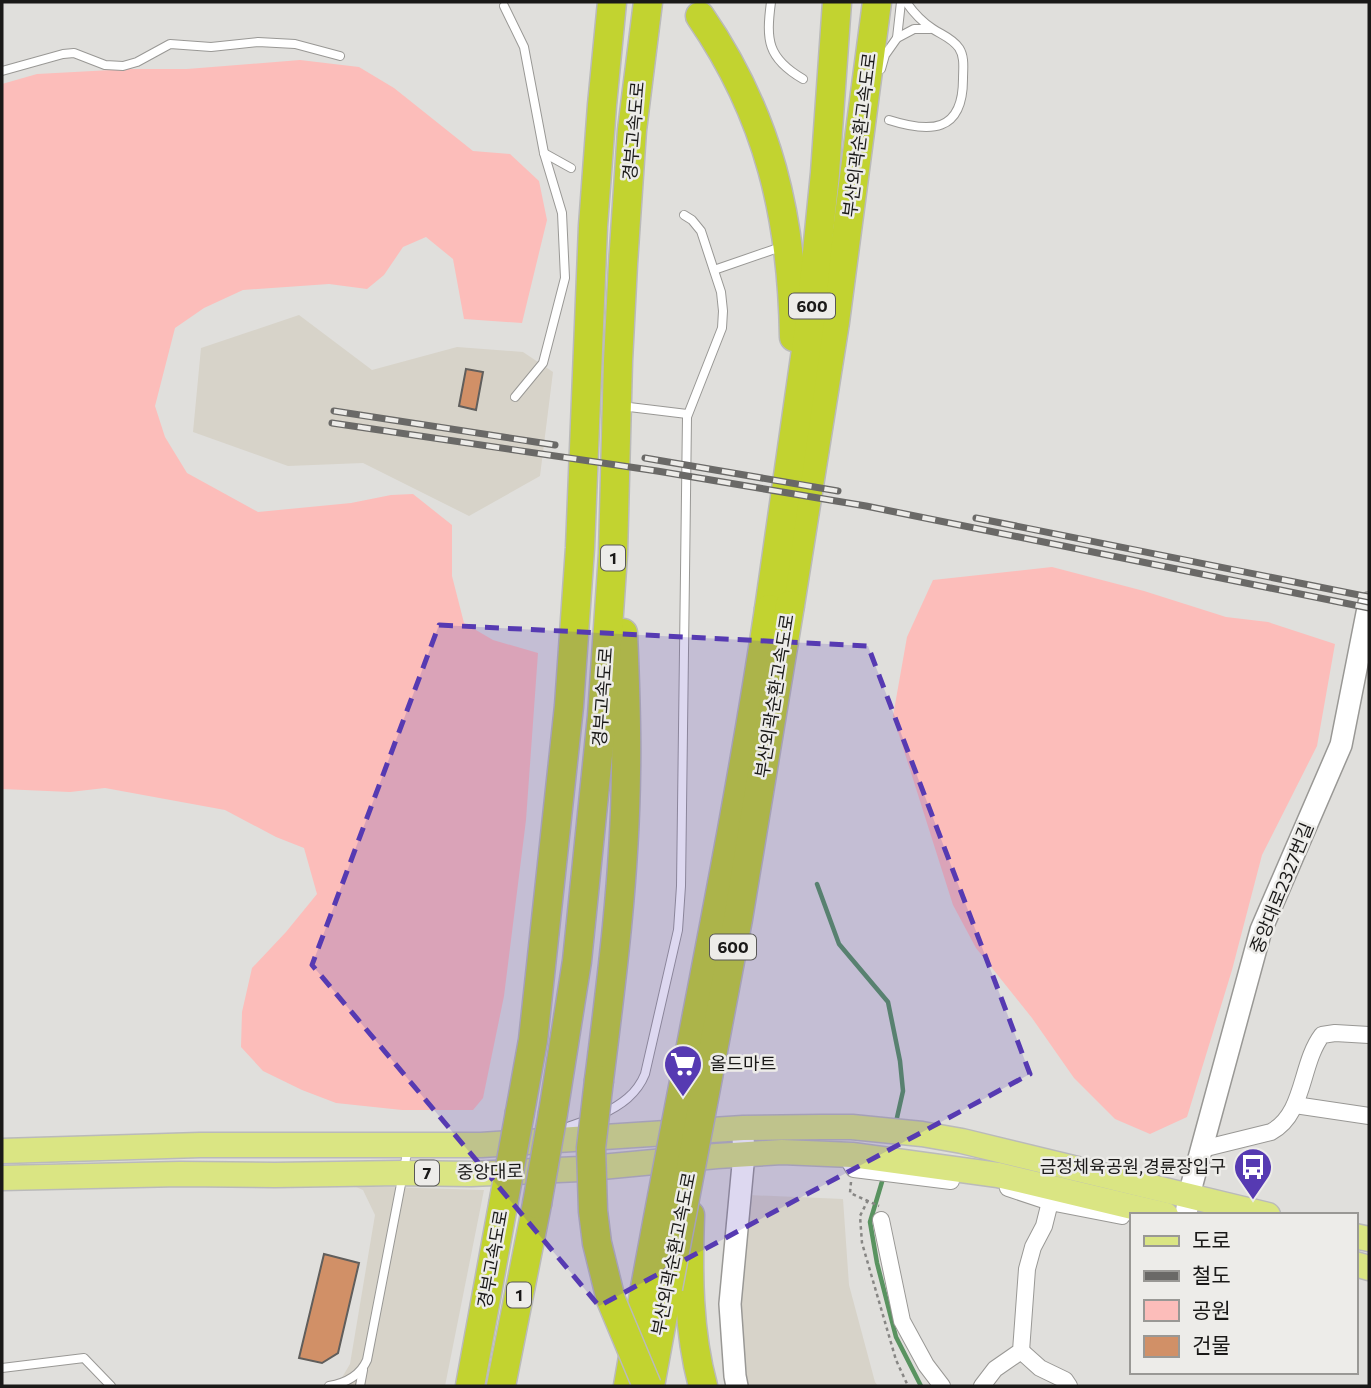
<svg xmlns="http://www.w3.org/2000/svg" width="1371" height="1388" font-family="Commissioner,'Noto Sans KR',sans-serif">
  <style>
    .built { fill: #d7d3c9 }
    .green { fill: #fcbdba }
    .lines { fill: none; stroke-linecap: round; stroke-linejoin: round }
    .stream { stroke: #599360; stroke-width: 4.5 }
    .building { fill: #d19067; stroke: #605e5c; stroke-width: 2 }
    .lane-casing { stroke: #999895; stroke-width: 10 }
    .street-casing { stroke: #999895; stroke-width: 18 }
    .secondary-casing { stroke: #999895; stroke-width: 24 }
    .primary-casing { stroke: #bababa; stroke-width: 27 }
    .highway-casing { stroke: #bababa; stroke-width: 31 }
    .path { stroke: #878684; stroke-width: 2.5; stroke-dasharray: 3.5 3.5; stroke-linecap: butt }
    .lane { stroke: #fff; stroke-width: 8 }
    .street { stroke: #fff; stroke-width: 16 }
    .secondary { stroke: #fff; stroke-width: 21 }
    .primary { stroke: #dae583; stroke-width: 24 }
    .highway { stroke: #c2d330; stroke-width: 28 }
    .rail-casing { stroke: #6a6967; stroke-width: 7 }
    .rail { stroke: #edece9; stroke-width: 4.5; stroke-dasharray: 13; stroke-linecap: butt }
    .highway-bridge-casing { stroke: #bababa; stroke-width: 31; stroke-linecap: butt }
    .highway-bridge { stroke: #c2d330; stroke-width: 28 }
    .marked { fill: #563ab2; fill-opacity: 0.2; stroke: #563ab2; stroke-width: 5; stroke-dasharray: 14 9; stroke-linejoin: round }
    .labels { text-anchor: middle; stroke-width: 5; stroke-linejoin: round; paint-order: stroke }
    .shield { fill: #edece9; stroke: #595857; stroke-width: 2 }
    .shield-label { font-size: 16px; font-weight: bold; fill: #1a1918 }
    .street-label { font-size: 18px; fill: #1a1918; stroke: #edece9 }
    .poi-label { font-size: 18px; fill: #1a1918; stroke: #edece9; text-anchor: start }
  </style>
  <rect width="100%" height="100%" fill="#e0dfdc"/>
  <g class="built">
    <path d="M 299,315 L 372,370 L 457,347 L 523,352 L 553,372 L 540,476 L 469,516 L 363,463 L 288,466 L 193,432 L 201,348 Z"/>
    <path d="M 354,1186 L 484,1190 L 445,1386 L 337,1386 L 350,1364 L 375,1215 L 363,1190 Z"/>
    <path d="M 748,1195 L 843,1199 L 849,1285 L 875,1382 L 878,1386 L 748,1386 L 740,1312 Z"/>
  </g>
  <g class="green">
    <path d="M 300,60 L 359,67 L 394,88 L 473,151 L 510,154 L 539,181 L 547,220 L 522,323 L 464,319 L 453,259 L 426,237 L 403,247 L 384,275 L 367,289 L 329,284 L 243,290 L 204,308 L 175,328 L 155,406 L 165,437 L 187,473 L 258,512 L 351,503 L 391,495 L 413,494 L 452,525 L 452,576 L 464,623 L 493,640 L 538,653 L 526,820 L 504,996 L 483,1098 L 473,1110 L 402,1110 L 336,1103 L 302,1090 L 263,1071 L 241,1047 L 242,1012 L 252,968 L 286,932 L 317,894 L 304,848 L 276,837 L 225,810 L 105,788 L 70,792 L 2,789 L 2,84 L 37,74 L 130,69 L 187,69 Z"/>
    <path d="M 1052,567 L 1144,591 L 1226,617 L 1268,622 L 1335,644 L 1317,746 L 1262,855 L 1232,970 L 1187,1117 L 1150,1134 L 1115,1119 L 1074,1078 L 1032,1018 L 976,948 L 953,905 L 893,716 L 907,637 L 933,580 Z"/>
  </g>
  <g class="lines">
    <g class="stream">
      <path d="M 817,884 L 839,944 L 888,1002 L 900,1061 L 903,1091 L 896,1122"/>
      <path d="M 884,1175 L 870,1222 L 877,1263 L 896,1337 L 921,1386"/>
    </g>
  </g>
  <g class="building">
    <path d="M 466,369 L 483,372 L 476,410 L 459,406 Z"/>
    <path d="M 324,1254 L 359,1263 L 338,1353 L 322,1363 L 299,1358 Z"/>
  </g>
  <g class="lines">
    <defs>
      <g id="lane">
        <path d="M 771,2 C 766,40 767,58 803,79"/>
        <path d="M 504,6 L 524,47 L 544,153 L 562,213 L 565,278 L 543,363 L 515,397"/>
        <path d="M 897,38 L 914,29 L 930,29"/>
        <path d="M 881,69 L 885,55 L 897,38 L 901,2"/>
        <path d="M 2,71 L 63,54 L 74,53 L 105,65 L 123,66 L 137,62 L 170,44 L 211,47 L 258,42 L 295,44 L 340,56"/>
        <path d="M 889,120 C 930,133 963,133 963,79 C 963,69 965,57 959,48 C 952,38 942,35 933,29 C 922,22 913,12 906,2"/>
        <path d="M 544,153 L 571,168"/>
        <path d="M 714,270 L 781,247"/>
        <path d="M 621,406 L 687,414"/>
        <path d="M 602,1114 C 621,1105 637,1094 645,1074 L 678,930 L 681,886 L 687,417 L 722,328 L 723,311 L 721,292 L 701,231 L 692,220 L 684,215"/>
        <path d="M 559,1130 L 590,1119"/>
        <path d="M 2,1368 L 84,1358 L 111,1386"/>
        <path d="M 329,1386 C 346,1383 360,1376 367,1360 L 408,1148"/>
        <path d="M 360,1386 L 363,1370"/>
      </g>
      <g id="street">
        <path d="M 1295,1105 L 1369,1116"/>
        <path d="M 1202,1149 L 1271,1132 C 1305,1114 1300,1064 1322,1035 L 1335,1033 L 1369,1035"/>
        <path d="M 845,1154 L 854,1169 L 951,1181"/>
        <path d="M 1008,1188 L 1050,1202 L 1122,1216"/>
        <path d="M 881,1220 L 902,1321 L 926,1365 L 942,1386"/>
        <path d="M 1021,1351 L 1040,1368 L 1065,1380 L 1069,1386"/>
        <path d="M 982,1386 L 995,1369 L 1021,1351 L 1027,1269 L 1033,1247 L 1044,1226 L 1050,1202"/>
      </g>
      <g id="secondary">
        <path d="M 1186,1215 L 1189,1195 L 1261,930 L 1341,745 L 1369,603"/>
        <path d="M 737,1386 L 735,1376 L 730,1304 L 744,1154 L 743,1137"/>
      </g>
      <g id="primary">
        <path d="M 2,1151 L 200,1145 L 481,1145 L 743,1128 L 821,1127 L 852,1127 L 922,1134 L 962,1141 L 1268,1215"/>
        <path d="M 2,1178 L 180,1174 L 275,1175 L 401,1173 L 471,1174 L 580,1169 L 717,1156 L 782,1152 L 852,1155 L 998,1175 L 1166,1215"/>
        <path d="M 1355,1236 L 1369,1239"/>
        <path d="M 1355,1264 L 1369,1268"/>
      </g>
      <g id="highway">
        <path d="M 700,16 C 769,116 792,217 794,337"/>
        <path d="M 790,605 L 835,322 L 877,2"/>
        <path d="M 769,609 L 810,322 L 825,173 L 837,2"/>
        <path d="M 599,1080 C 612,978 625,875 626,772 C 627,725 625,679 623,633"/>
        <path d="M 520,1112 L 533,1040 L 569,706 L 580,548 L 593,226 L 602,105 L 612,2"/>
        <path d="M 553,1113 L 577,961 L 602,716 L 613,554 L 618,361 L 623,264 L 632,130 L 648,2"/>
        <path d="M 690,1215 C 688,1272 688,1331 703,1386"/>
        <path d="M 470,1386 L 503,1205"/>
        <path d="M 501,1386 L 537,1204"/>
        <path d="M 628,1386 L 645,1288"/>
        <path d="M 650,1386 L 668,1288"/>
      </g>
    </defs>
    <use href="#lane" class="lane-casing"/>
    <use href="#street" class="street-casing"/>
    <use href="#secondary" class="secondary-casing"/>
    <use href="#primary" class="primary-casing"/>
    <use href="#highway" class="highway-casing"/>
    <g class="path">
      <path d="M 851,1182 L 850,1193 L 879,1206"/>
      <path d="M 868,1200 L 860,1216 L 862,1243 L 896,1360 L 908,1386"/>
    </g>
    <use href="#lane" class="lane"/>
    <use href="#street" class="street"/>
    <use href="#secondary" class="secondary"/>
    <use href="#primary" class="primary"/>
    <use href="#highway" class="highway"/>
    <defs>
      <g id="rail">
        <path d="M 334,411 L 555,445"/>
        <path d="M 332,423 L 657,471 L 866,506 L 1369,608"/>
        <path d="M 645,458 L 838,491"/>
        <path d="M 976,518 L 1369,597"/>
      </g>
    </defs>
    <use href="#rail" class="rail-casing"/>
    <use href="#rail" class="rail"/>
    <defs>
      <g id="highway-bridge">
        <path d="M 599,1080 L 591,1148 L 593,1211 L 597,1243 L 611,1300 L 647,1386"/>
        <path d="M 537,1204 L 553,1113"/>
        <path d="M 503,1205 L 520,1112"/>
        <path d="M 645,1288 C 686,1062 735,836 769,609"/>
        <path d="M 668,1288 L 738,919 L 790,605"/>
      </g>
    </defs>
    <use href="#highway-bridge" class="highway-bridge-casing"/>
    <use href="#highway-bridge" class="highway-bridge"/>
  </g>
  <path class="marked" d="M 439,625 L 868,646 L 1030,1074 L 599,1306 L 312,965 Z"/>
  <defs>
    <symbol id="supermarket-pin" viewBox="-11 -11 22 30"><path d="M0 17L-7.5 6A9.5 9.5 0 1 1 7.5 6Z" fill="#563ab2" stroke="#edece9"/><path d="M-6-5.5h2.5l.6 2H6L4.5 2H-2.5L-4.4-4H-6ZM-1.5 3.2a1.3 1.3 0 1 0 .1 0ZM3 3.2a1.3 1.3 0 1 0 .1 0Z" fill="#fff"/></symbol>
    <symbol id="bus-pin" viewBox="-11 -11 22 30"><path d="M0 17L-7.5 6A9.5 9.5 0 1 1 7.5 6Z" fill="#563ab2" stroke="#edece9"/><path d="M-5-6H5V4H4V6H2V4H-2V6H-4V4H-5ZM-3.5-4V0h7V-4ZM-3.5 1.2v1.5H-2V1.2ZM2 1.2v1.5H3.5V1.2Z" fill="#fff"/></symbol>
  </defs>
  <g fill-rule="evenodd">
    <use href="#supermarket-pin" x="661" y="1042" width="44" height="60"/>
    <use href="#bus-pin" x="1231" y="1145" width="44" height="60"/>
  </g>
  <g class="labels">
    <g class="shield">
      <rect x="789" y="293.5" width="46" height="25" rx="5"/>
      <rect x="601" y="545.5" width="24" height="25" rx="5"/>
      <rect x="710" y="934.5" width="46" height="25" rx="5"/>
      <rect x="415" y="1160.5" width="24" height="25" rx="5"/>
      <rect x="507" y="1282.5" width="24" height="25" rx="5"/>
    </g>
    <g class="shield-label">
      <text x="812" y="312">600</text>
      <text x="613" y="564">1</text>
      <text x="733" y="953">600</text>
      <text x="427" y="1179">7</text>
      <text x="519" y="1301">1</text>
    </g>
    <g class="street-label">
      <text transform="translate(634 131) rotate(-85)" y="6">경부고속도로</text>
      <text transform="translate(860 135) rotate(-83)" y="6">부산외곽순환고속도로</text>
      <text transform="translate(775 696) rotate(-81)" y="6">부산외곽순환고속도로</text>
      <text transform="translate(603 697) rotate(-86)" y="6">경부고속도로</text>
      <text transform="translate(1282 888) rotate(-68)" y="6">중앙대로2327번길</text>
      <text transform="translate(490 1172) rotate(-1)" y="6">중앙대로</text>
      <text transform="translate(674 1254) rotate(-79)" y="6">부산외곽순환고속도로</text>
      <text transform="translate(493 1259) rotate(-80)" y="6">경부고속도로</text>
    </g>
    <g class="poi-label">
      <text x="710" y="1070">올드마트</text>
      <text x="1226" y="1173" text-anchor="end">금정체육공원,경륜장입구</text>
    </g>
  </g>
  <rect width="1371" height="1388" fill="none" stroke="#1a1918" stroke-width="7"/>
  <rect x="1130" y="1213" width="228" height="161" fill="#edece9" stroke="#999895" stroke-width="2"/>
  <rect x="1144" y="1236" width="35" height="10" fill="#dae583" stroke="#999895" stroke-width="2"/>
  <text x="1192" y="1248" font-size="21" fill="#1a1918">도로</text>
  <rect x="1144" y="1271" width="35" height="10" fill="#6a6967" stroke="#999895" stroke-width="2"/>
  <text x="1192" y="1283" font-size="21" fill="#1a1918">철도</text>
  <rect x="1144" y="1300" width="35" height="21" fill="#fcbdba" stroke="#999895" stroke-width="2"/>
  <text x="1192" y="1318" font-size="21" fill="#1a1918">공원</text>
  <rect x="1144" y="1336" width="35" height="21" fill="#d19067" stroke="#999895" stroke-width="2"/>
  <text x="1192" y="1353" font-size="21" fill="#1a1918">건물</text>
</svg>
